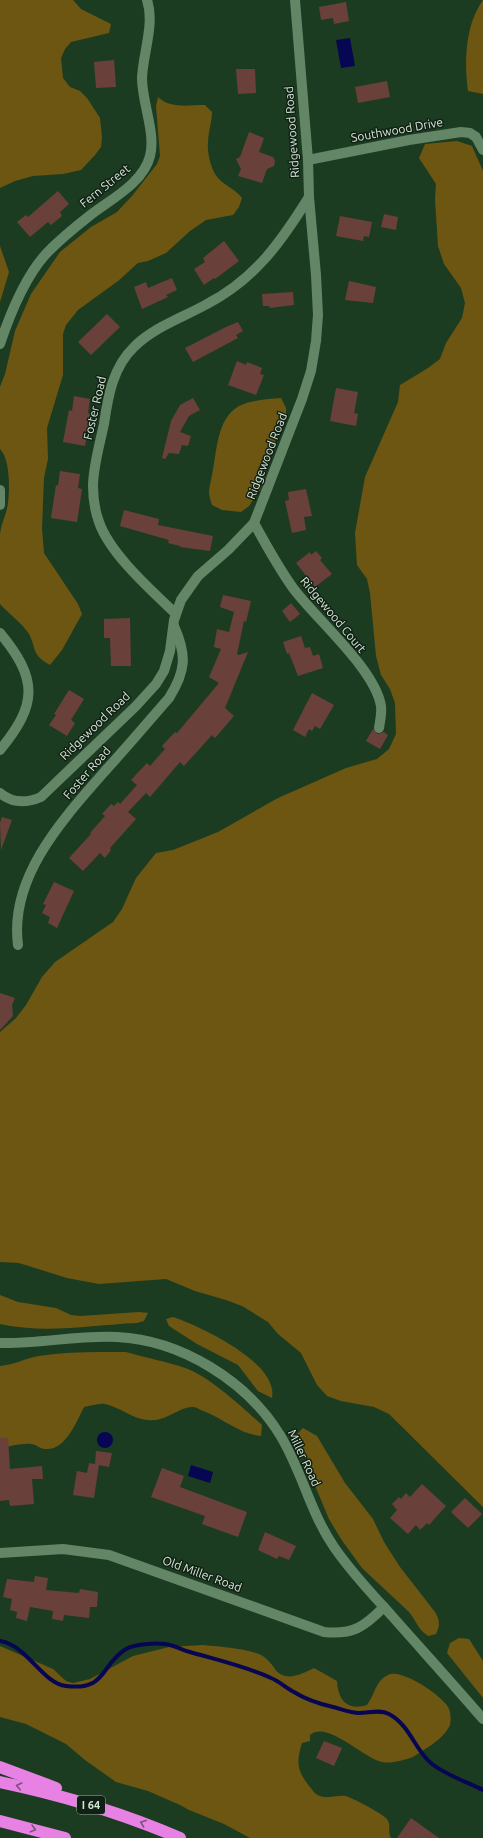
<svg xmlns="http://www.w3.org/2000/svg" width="483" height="1838" font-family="Ubuntu,sans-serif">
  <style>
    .green { fill: #6d5612 }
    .water { fill: #060652 }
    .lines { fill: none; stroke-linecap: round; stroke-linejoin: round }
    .stream { stroke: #060652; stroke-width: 4 }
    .building { fill: #6a403a }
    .street { stroke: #638667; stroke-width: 10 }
    .highway { stroke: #e781e4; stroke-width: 12 }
    .oneway { stroke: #7c507c }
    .labels { text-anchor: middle; stroke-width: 3; stroke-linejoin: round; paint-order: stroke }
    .shield { fill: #112014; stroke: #9aac9c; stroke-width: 1 }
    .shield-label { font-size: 11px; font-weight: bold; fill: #d5e8d7 }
    .street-label { font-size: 12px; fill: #d5e8d7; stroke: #112014 }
  </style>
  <rect width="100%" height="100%" fill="#1c3c22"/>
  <g class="green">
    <path d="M 0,0 L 73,0 L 81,9 L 111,24 L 109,33 L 71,42 L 65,49 L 61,58 L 63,78 L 70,87 L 80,91 L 87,98 L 100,118 L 102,137 L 101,147 L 95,155 L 81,170 L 63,174 L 33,176 L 15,181 L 0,188 Z"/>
    <path d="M 483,0 L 483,94 L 468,91 C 464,62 465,25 483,0 Z"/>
    <path d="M 158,97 C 171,109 188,105 205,105 L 212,112 C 212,122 208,132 208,143 C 207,153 211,170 218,178 C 225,186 234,188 242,198 L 239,207 L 233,215 L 206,220 L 190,231 L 166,253 L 148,261 L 138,263 L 118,281 L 78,310 L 66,325 L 63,334 L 63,375 L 47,428 L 48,459 L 44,478 L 42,529 L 44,553 L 78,604 L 82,614 L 62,650 L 50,665 C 31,654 37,650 29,634 C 22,623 9,614 0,604 C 0,581 0,558 0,536 C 0,527 5,517 7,509 C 10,494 11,460 0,449 L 0,387 L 5,374 L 15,331 L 31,294 L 60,252 L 91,227 L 117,212 L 132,196 L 157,164 L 160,156 L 156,106 Z"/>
    <path d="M 457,141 L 472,146 L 483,171 L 483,1507 L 389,1414 L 374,1407 L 341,1401 L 327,1396 L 317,1385 L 301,1353 L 278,1334 L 268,1322 L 242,1306 L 226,1300 L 195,1291 L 166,1279 L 99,1284 L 67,1278 L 19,1263 L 0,1262 L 0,1032 L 16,1018 L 26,1005 L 42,977 L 55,962 L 113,922 L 122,909 L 136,878 L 156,853 L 173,850 L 218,832 L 278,798 L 346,768 L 377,759 L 389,749 L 396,734 L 395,703 L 390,689 L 381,675 L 376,656 L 370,593 L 367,579 L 357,565 L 355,533 L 365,477 L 398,402 L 400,385 L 428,368 L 440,359 L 446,343 L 462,318 L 465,303 L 461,288 L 444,264 L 438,246 L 435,199 L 436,184 L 419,158 L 425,144 Z"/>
    <path d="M 0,246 L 9,272 L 0,302 Z"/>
    <path d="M 281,398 L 286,408 L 286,418 L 276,438 L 261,488 L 249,506 L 241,512 L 222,510 L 212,505 C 211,501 209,497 209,493 C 209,487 211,481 212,475 C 217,453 216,419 239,406 C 252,400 268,399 281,398 Z"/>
    <path d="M 0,1295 L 18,1302 L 56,1308 L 71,1315 L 80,1316 L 139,1312 L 148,1313 L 144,1321 L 137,1323 C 92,1325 45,1334 0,1324 Z"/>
    <path d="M 173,1317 C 200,1326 279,1363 272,1398 L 258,1391 L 238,1365 L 197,1344 L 169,1326 L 166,1319 Z"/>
    <path d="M 126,1352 C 145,1358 166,1361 185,1368 C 209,1376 243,1408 262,1425 L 261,1436 C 240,1434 225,1420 206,1412 C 202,1411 198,1408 194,1407 C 179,1406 167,1422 148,1420 C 132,1419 120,1407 105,1404 C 99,1403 91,1406 84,1407 C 76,1423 65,1451 45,1449 C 40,1449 36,1444 31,1444 C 20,1443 11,1447 0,1447 L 0,1366 C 14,1365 26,1358 39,1356 C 68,1351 97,1352 126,1352 Z"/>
    <path d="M 303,1428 L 317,1436 L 345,1483 L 373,1519 L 384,1542 L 400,1567 L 435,1612 C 440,1620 440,1626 436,1634 L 428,1636 C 416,1627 418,1623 409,1612 L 362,1568 L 341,1539 L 329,1519 L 316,1488 L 307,1457 L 296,1435 Z"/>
    <path d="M 459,1638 L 469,1639 L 483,1661 L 483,1698 L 447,1653 L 450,1643 Z"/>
    <path d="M 203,1645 C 222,1647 242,1648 259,1654 C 266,1657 271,1663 275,1669 C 285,1683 302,1674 314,1668 L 337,1681 C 338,1700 347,1711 367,1705 C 375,1695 375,1681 388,1675 C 401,1668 441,1695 448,1707 C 451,1711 451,1720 450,1725 C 444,1739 425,1749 413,1757 C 404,1760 391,1764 382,1762 C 363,1758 327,1720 310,1735 L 310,1741 L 302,1743 C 296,1763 297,1770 309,1786 C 313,1790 315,1795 320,1796 C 328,1799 337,1795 345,1796 C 351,1797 381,1813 386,1818 C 392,1824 387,1831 391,1838 L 250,1838 L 224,1824 L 189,1810 L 180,1805 L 148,1791 L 116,1782 L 85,1760 L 66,1744 L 26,1724 L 0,1717 L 0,1646 L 53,1669 L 66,1681 L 73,1683 L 90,1679 L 133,1656 L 169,1647 Z"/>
  </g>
  <g class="water">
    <path d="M 350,38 L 355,66 L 341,68 L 336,40 Z"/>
    <circle cx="105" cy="1440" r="8"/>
    <path d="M 191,1465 L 213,1472 L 210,1483 L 188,1476 Z"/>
  </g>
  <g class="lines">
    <path class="stream" d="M 0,1641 C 27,1645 42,1683 66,1686 C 107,1691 100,1665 126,1649 C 135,1644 154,1643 165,1644 C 174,1645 182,1650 190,1652 C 217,1660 245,1666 271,1678 C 279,1681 286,1688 294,1692 C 305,1699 320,1704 333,1707 C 341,1709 351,1713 359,1713 C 369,1713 380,1709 389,1714 C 411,1726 415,1751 432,1764 C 446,1775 467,1782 483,1790"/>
  </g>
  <g class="building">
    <path d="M 346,2 L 349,21 L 334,24 L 333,18 L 321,20 L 319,7 Z"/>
    <path d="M 114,60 L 116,87 L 96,88 L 94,62 Z"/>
    <path d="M 236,69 L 255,69 L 256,93 L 238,94 Z"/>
    <path d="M 387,81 L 390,97 L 358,103 L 355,87 Z"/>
    <path d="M 249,132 L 264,138 L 259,152 L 273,157 L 275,161 L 274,166 L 267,169 L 262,183 L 238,176 L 241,169 L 236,159 L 240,157 Z"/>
    <path d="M 58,191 L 69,204 L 60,212 L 62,216 L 51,225 L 48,222 L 30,237 L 17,222 L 26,215 L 28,217 Z"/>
    <path d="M 384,214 L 398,217 L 396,230 L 381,227 Z"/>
    <path d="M 340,216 L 372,222 L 369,237 L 364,236 L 363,241 L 336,236 Z"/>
    <path d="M 224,241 L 239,261 L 215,279 L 214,278 L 204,285 L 194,269 L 205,262 L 203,258 Z"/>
    <path d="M 172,278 L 177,290 L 166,295 L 168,297 L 142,309 L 134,287 L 146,282 L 148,288 Z"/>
    <path d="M 349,281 L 376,287 L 373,303 L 345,300 Z"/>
    <path d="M 293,292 L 294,305 L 270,308 L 269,306 L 263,306 L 262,294 Z"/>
    <path d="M 107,314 L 120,327 L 91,355 L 78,342 Z"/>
    <path d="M 238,322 L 243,331 L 236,335 L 238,338 L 193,362 L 185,348 L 226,327 Z"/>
    <path d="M 237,361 L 246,365 L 247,362 L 262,368 L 260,374 L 264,375 L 256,395 L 228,385 Z"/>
    <path d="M 336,388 L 358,392 L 354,413 L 358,414 L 356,426 L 330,421 Z"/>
    <path d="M 74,396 L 90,399 L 88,413 L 91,414 L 85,446 L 63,442 L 69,410 L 72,411 Z"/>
    <path d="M 193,398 L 200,410 L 189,416 L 180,432 L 191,436 L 188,446 L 182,445 L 179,454 L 169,453 L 165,459 L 162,458 L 171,421 L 180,405 Z"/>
    <path d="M 60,471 L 80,474 L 78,488 L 82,489 L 77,522 L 51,518 L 56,485 L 58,486 Z"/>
    <path d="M 306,489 L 312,516 L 304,517 L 306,530 L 292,533 L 285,501 L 289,500 L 288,492 Z"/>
    <path d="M 124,510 L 159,519 L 158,525 L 213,536 L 210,551 L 180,547 L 180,546 L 168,543 L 169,540 L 120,526 Z"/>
    <path d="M 316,551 L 322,558 L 320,560 L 332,574 L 315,587 L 296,563 L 310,552 L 311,555 Z"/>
    <path d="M 223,595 L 251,601 L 246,622 L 244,621 L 237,654 L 239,655 L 248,652 L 225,708 L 234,716 L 215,738 L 212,735 L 184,766 L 180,762 L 150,797 L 146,793 L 128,812 L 136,819 L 110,848 L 111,850 L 105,858 L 100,853 L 83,871 L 69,858 L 91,834 L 90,833 L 105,816 L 102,814 L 111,804 L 114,806 L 118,802 L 120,804 L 137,785 L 131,780 L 147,763 L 150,766 L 165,749 L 162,746 L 175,732 L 177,733 L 219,683 L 209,677 L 221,649 L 214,647 L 217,629 L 229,632 L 234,612 L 220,607 Z"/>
    <path d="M 291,603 L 300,614 L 290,622 L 282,611 Z"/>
    <path d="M 130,618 L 131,666 L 111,666 L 110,638 L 104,638 L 104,619 Z"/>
    <path d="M 301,636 L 305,648 L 310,647 L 313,656 L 319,654 L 323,668 L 298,676 L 289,653 L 287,654 L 283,642 Z"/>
    <path d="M 69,690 L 84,699 L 71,720 L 75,723 L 67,736 L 49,725 L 56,715 L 54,714 Z"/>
    <path d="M 312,693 L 334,705 L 320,729 L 315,726 L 312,731 L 309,729 L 305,737 L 293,730 Z"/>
    <path d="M 373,729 L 378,734 L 384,732 L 388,735 L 380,749 L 366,741 Z"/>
    <path d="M 2,817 L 12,820 L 1,850 L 0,823 Z"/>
    <path d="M 54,882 L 74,891 L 57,928 L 48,923 L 50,917 L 42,913 L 46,905 L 43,904 Z"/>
    <path d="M 0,993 L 15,998 L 12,1005 L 13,1016 L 0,1030 Z"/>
    <path d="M 0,1438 L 8,1438 L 10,1469 L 42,1466 L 43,1479 L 32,1479 L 34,1504 L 10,1506 L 9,1500 L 0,1501 Z"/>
    <path d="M 96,1451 L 112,1453 L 109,1467 L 99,1465 L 94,1498 L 73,1495 L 77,1471 L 87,1473 L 89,1463 L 95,1464 Z"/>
    <path d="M 162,1468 L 184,1476 L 180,1487 L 247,1512 L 238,1537 L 202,1524 L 205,1516 L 151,1497 Z"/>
    <path d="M 422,1484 L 446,1506 L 429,1525 L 427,1523 L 420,1530 L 416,1525 L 408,1534 L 390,1518 L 397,1510 L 392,1504 L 399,1497 L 401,1499 L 406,1493 L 410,1497 Z"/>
    <path d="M 465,1498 L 482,1514 L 468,1528 L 451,1512 Z"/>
    <path d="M 265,1532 L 296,1546 L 289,1560 L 279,1556 L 277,1559 L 258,1550 Z"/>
    <path d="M 35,1576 L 48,1578 L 46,1590 L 79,1593 L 80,1589 L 98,1592 L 97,1607 L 90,1607 L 89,1618 L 64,1615 L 63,1621 L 52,1619 L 53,1611 L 30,1607 L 27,1621 L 16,1618 L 17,1612 L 10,1610 L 12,1599 L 3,1597 L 7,1579 L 34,1582 Z"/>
    <path d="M 324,1741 L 342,1748 L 334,1766 L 316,1758 Z"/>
    <path d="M 411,1818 L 439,1838 L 397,1838 Z"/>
  </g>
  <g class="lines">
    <g class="street">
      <path d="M 308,160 L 409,140 L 461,132 L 470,133 L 476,137 L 483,150"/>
      <path d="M 0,344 C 10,314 24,279 45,255 C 58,241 74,228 88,217 C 109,200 143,184 150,156 C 156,133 142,103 142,78 C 143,53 155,24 147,0"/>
      <path d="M 0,490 L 0,505"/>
      <path d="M 254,523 C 266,545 278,567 293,588 C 316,619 375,669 381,706 C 382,713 380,721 379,728"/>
      <path d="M 176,614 C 151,590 110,554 99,522 C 95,511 93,498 93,486 C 93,467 100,443 104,424 C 108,396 113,367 134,347 C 154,327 182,318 207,304 C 255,279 281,242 309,197"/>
      <path d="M 0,633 C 38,679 38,704 0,750"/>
      <path d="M 0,793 C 13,804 27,803 41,797 L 136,706 L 156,684 L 164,671 L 170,651 L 174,620 L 181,600 L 198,576 L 228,550 L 254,523 L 302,399 L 311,371 L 316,341 L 318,315 L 316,275 L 309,197 L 308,160 L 295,0"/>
      <path d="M 18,945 C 9,877 63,819 105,771 C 127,747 148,722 169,698 C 186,671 187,655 174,626"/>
      <path d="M 0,1343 C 39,1344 78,1335 117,1337 C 181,1340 247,1381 280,1435 C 302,1471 310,1512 334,1547 C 351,1572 372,1594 392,1616 C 422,1650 453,1684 483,1719"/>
      <path d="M 0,1553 L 63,1549 L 109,1555 L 324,1632 C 353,1635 364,1627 384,1607"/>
    </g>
    <g class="highway">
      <path d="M 0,1767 L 56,1788"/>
      <path d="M 0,1782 C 62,1795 122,1813 180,1838"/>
      <path d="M 0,1821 L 65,1838"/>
    </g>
  </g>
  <defs><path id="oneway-chevron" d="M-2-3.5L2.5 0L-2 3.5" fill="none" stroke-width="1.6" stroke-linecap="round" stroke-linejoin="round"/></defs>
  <g class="oneway">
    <use href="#oneway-chevron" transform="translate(19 1786) rotate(-168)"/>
    <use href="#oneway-chevron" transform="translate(143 1823) rotate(-160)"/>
    <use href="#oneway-chevron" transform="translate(33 1829) rotate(15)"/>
  </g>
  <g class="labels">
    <rect class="shield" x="77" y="1796" width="28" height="18" rx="3"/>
    <g class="shield-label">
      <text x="91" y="1809">I 64</text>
    </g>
    <g class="street-label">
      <text transform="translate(397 130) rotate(-10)" y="4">Southwood Drive</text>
      <text transform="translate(292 132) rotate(-94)" y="4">Ridgewood Road</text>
      <text transform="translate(105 186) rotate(-39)" y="4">Fern Street</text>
      <text transform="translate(95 408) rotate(-77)" y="4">Foster Road</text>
      <text transform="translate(267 456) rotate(-69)" y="4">Ridgewood Road</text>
      <text transform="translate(333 615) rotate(50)" y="4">Ridgewood Court</text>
      <text transform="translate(95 726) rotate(-44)" y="4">Ridgewood Road</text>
      <text transform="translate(87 773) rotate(-49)" y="4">Foster Road</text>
      <text transform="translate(304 1458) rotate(65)" y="4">Miller Road</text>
      <text transform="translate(202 1574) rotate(20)" y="4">Old Miller Road</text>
    </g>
  </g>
</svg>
